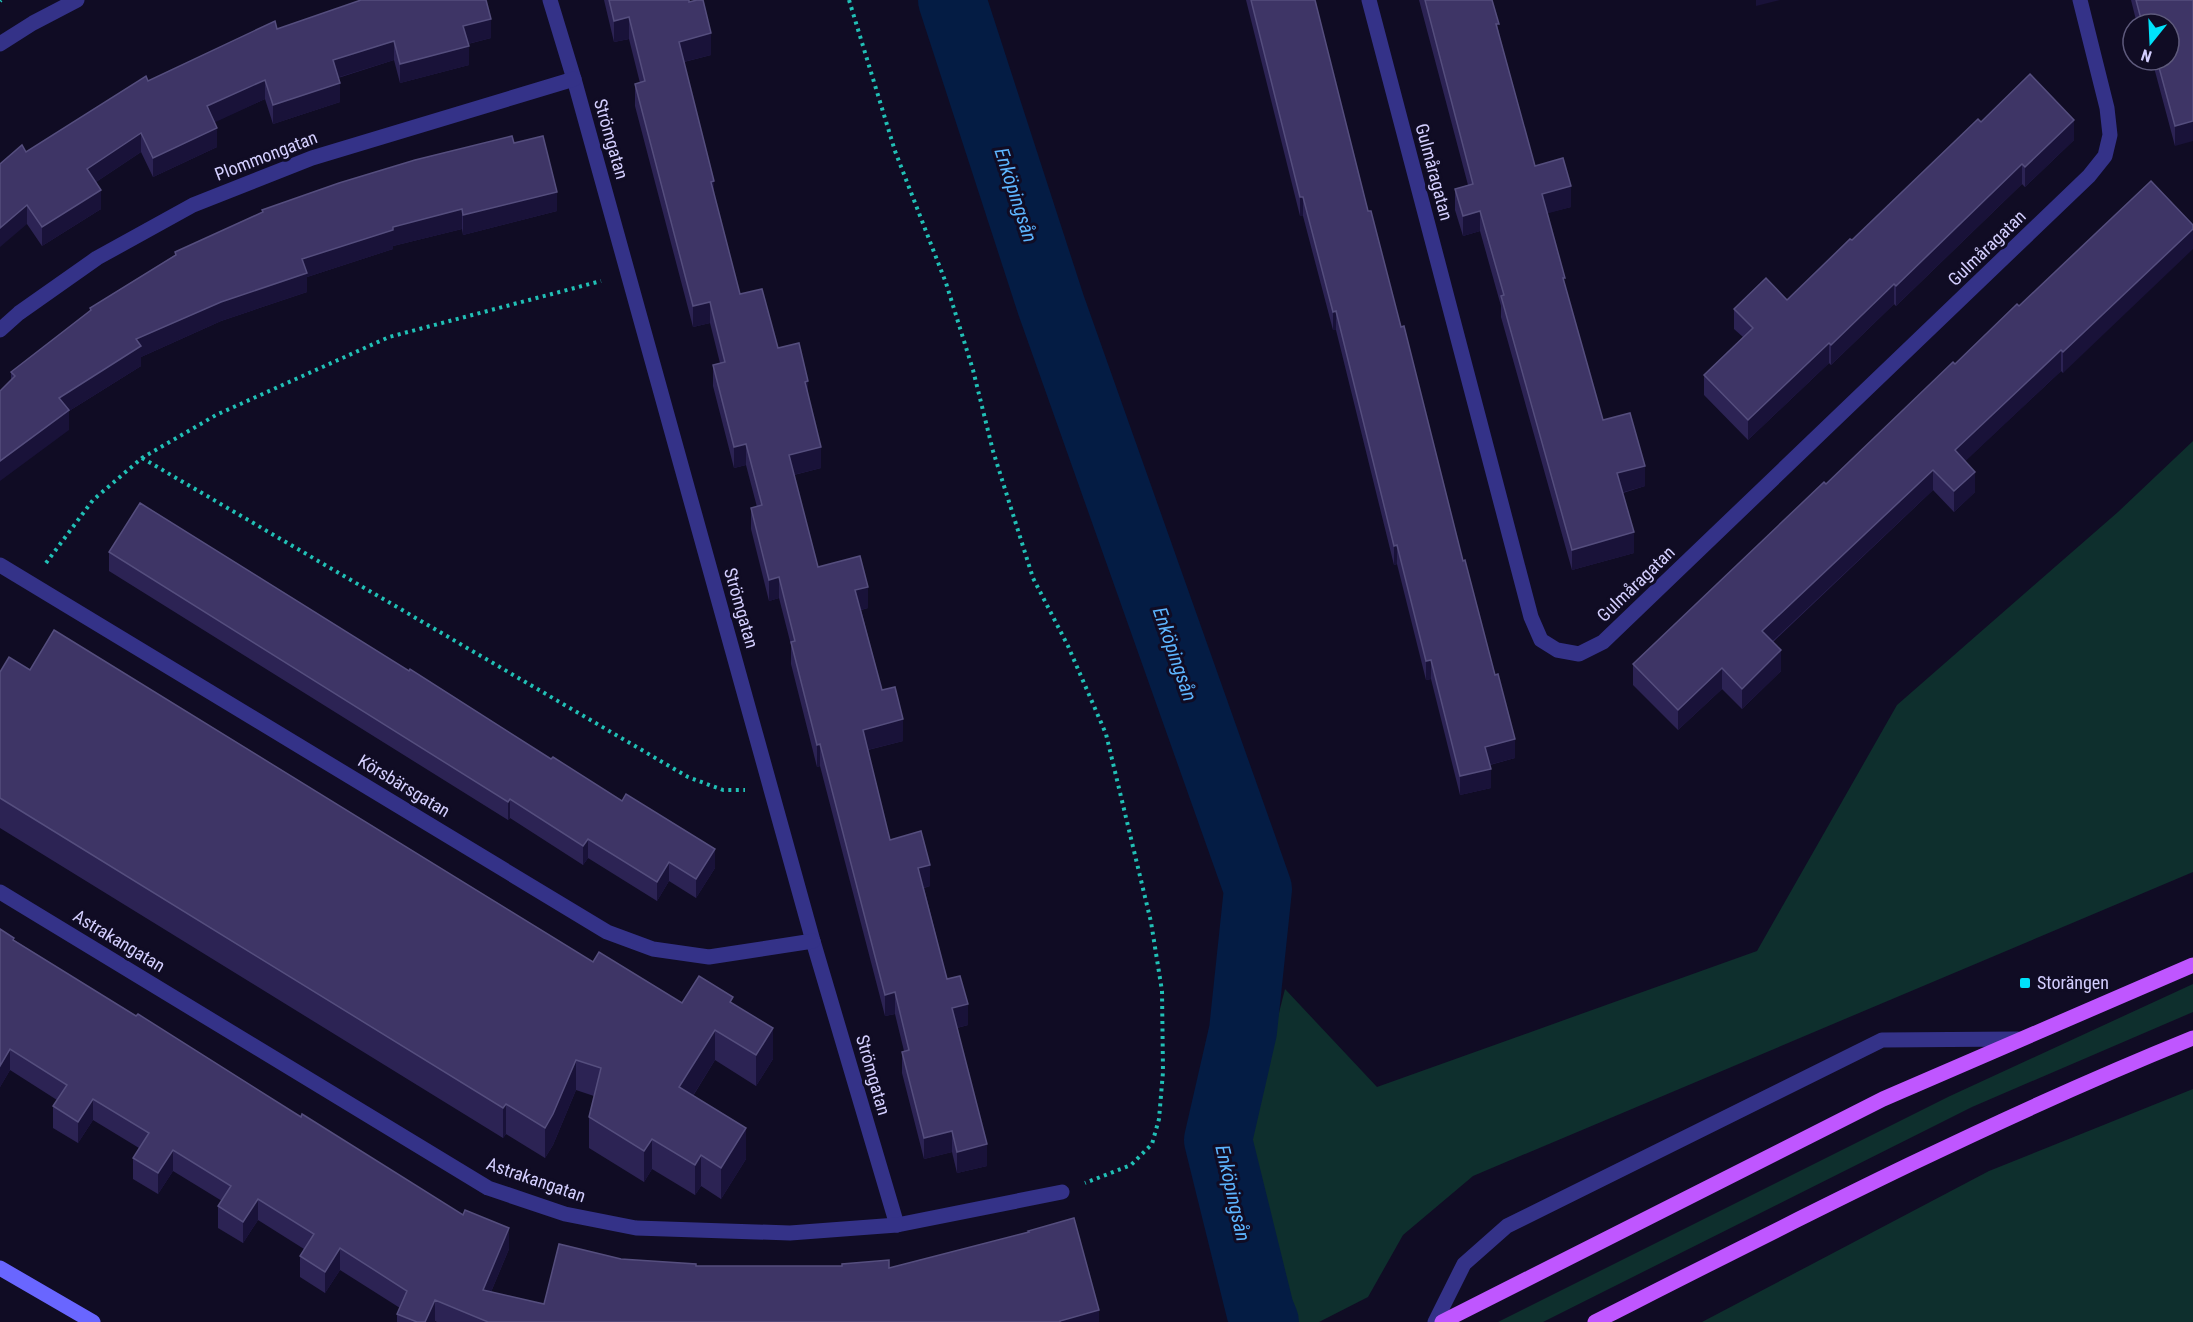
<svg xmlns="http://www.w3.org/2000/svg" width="2193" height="1322" font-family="'Roboto Condensed',sans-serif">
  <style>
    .green { fill: #0e2f2d }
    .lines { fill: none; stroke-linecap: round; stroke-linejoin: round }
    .river { stroke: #041c44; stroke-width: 68 }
    .path { stroke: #21c0b6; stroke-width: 4; stroke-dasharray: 3 4.5; stroke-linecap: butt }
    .service { stroke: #343288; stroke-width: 15 }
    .minor { stroke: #343288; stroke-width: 15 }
    .secondary { stroke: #6966ff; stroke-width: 15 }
    .primary { stroke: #bf56ff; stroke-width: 15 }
    .wall { fill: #2c2354 }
    .shaded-wall { fill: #191239 }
    .building { fill: #3e3566; stroke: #554e7e; stroke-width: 1.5 }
    .poi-dot { fill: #00e2fa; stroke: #100c24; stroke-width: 2 }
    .labels { text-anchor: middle; stroke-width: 6; stroke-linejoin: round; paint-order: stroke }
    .street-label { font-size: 18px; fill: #d4cfff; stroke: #100c24 }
    .poi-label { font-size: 18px; fill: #d4cfff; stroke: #100c24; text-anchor: start }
    .water-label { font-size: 20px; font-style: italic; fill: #5db5ff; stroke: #100c24 }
  </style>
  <rect width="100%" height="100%" fill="#100c24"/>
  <g class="green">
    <path d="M 2193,441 L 2193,872 L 1473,1176 L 1403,1235 L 1368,1297 L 1319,1322 L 1297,1322 L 1246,1143 L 1285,989 L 1377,1087 L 1757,951 L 1897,705 L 2118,512 Z"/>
    <path d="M 2193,984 L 2193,1012 L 1972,1107 L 1543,1322 L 1498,1322 L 1950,1096 Z"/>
    <path d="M 2193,1089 L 2193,1322 L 1702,1322 L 1989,1171 Z"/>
  </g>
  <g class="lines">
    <path class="river" d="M 952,0 L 1051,305 L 1258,889 L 1243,1031 L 1218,1140 L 1260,1310 L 1265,1322"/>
    <g class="path">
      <path d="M 849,0 L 895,151 L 946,283 L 973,370 L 993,451 L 1033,578 L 1068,646 L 1106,734 L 1151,922 L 1162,991 L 1163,1072 L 1159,1119 L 1152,1144 L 1131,1165 L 1085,1183"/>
      <path d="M 0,1 L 1,0"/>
      <path d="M 142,458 L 688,777 L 723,790 L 745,790"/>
      <path d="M 46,563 L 93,500 L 142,458 L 216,415 L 389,337 L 601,281"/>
    </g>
    <path class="service" d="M 1435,1322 L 1464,1264 L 1507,1226 L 1882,1040 L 2018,1039"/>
    <g class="minor">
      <path d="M 550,0 L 574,79 L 813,941 L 897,1225"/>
      <path d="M 1369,0 L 1531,617 L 1541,640 L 1557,650 L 1579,654 L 1603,642 L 2089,176 L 2105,156 L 2110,135 L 2107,108 L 2080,0"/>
      <path d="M 0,44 L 33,23 L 77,0"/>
      <path d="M 0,330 L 19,313 L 97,258 L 193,205 L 312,158 L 574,79"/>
      <path d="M 0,565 L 607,932 L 653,949 L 709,957 L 813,941"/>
      <path d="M 0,892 L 488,1188 L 565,1214 L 636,1228 L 790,1233 L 897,1225 L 1062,1192"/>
    </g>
    <path class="secondary" d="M 0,1268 L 93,1322"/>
    <g class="primary">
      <path d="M 1442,1322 L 1883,1099 L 2193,965"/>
      <path d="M 1595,1322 C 1792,1222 1988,1121 2193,1038"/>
    </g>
  </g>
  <g class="wall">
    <path d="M 604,0 L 689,0 L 711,55 L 684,62 L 714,195 L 740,294 L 778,348 L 808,395 L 821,468 L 794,475 L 818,567 L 868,608 L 861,610 L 882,690 L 903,741 L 868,750 L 890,840 L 930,886 L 924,888 L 947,979 L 968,1025 L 957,1028 L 987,1166 L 957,1173 L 952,1152 L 924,1159 L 902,1073 L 902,1052 L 904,1051 L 895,1014 L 885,1016 L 820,766 L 817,767 L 791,664 L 791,645 L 779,598 L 769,601 L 751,529 L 751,508 L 757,507 L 746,465 L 734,468 L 713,386 L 713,365 L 720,363 L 710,323 L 693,327 L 635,106 L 635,84 L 640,83 L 629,39 L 614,42 Z"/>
    <path d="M 1246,0 L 1315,0 L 1368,211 L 1515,758 L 1490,765 L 1491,788 L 1460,795 L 1431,679 L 1426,680 L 1397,564 L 1394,565 L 1336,330 L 1333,330 L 1303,216 L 1300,216 Z"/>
    <path d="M 1419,0 L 1492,0 L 1499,34 L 1535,166 L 1571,207 L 1547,213 L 1565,286 L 1603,420 L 1645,486 L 1623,493 L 1634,553 L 1572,570 L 1501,317 L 1501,306 L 1480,231 L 1463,236 L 1455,210 L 1455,189 L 1468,185 Z"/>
    <path d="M 2131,0 L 2193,0 L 2175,146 L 2152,60 L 2169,60 L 2169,24 L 2137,24 Z"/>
    <path d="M 277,29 L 491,38 L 468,44 L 469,65 L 400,83 L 394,60 L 338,78 L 340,102 L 273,124 L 265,99 L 214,122 L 217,147 L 153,177 L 141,152 L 96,182 L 101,209 L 42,246 L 27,224 L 26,152 L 148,81 Z"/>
    <path d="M 1981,122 L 2074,140 L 2025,187 L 2022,184 L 1896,306 L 1894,304 L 1831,365 L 1829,363 L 1748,440 L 1704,395 L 1704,375 L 1743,337 L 1734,329 L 1734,309 L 1787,300 Z"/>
    <path d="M 514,143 L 557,211 L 463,235 L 462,229 L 393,246 L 393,249 L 307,277 L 307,292 L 221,321 L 141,357 L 141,366 L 69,411 L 69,430 L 11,380 L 11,372 L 90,311 L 90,308 L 175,255 L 175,252 L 262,212 L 262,210 Z"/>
    <path d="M 2151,181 L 2063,373 L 2061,371 L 1965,461 L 1975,492 L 1954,512 L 1933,490 L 1773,642 L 1781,671 L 1742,709 L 1722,689 L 1678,730 L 1633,685 L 1633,664 L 1955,364 L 2019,306 Z"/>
    <path d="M 109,552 L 715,868 L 696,898 L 669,881 L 657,901 L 588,858 L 583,865 L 510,818 L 508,820 L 109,571 Z"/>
    <path d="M 30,670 L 593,962 L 682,1003 L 733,1003 L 773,1059 L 756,1086 L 715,1060 L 693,1096 L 746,1159 L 721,1199 L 701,1186 L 695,1195 L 652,1169 L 644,1182 L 589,1148 L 589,1117 L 594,1096 L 576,1090 L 553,1145 L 545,1158 L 506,1134 L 503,1138 L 0,828 L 0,672 Z"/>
    <path d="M 0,929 L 14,940 L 509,1249 L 491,1292 L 544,1304 L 621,1259 L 696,1266 L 889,1268 L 1099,1322 L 437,1322 L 435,1321 L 434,1322 L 397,1322 L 397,1314 L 400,1308 L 340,1270 L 325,1293 L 300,1277 L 300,1256 L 304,1249 L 258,1220 L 243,1243 L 218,1228 L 218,1206 L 222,1201 L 173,1171 L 158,1194 L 133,1179 L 133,1158 L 139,1148 L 93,1120 L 78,1143 L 53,1128 L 53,1106 L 57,1100 L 10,1070 L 0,1087 Z"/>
  </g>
  <g class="shaded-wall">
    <path d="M 1756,0 L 1780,0 L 1756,6 Z"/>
    <path d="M 629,17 L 629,39 L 614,42 L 614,21 Z"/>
    <path d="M 2147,17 L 2147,24 L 2141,24 L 2141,19 Z"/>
    <path d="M 491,19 L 491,38 L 463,45 L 463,26 Z"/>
    <path d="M 711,33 L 711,55 L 679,63 L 679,42 Z"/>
    <path d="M 394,41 L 394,60 L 333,79 L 333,60 Z"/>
    <path d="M 469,46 L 469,65 L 400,83 L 400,64 Z"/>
    <path d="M 265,80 L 265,99 L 207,126 L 207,106 Z"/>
    <path d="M 340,83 L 340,102 L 273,124 L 273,105 Z"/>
    <path d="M 2074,120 L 2074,140 L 2025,187 L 2025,167 Z"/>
    <path d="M 2193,121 L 2193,141 L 2175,146 L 2175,126 Z"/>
    <path d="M 217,128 L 217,147 L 153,177 L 153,158 Z"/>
    <path d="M 141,133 L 141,152 L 87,188 L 87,169 Z"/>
    <path d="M 2022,164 L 2022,184 L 1896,306 L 1896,286 Z"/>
    <path d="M 714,181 L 714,202 L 711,182 Z"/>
    <path d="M 1571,186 L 1571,207 L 1542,215 L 1542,194 Z"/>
    <path d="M 101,190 L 101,209 L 42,246 L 42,227 Z"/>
    <path d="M 557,192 L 557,211 L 463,235 L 463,215 Z"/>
    <rect x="1300" y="197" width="3" height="19"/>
    <path d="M 27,205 L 27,224 L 0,247 L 0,228 Z"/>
    <path d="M 462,209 L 462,229 L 393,246 L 393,249 L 307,277 L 307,292 L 221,321 L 141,357 L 141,366 L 69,411 L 69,430 L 0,481 L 0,461 L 59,398 L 136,339 L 302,259 L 393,227 Z"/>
    <path d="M 1480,211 L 1480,231 L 1463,236 L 1463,216 Z"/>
    <path d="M 2193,229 L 2193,249 L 2063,373 L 2063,352 Z"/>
    <path d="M 1894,284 L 1894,304 L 1831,365 L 1831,345 Z"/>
    <path d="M 710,302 L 710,323 L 693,327 L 693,306 Z"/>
    <path d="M 1336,311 L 1336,330 L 1333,330 L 1333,312 Z"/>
    <path d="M 1829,343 L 1829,363 L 1748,440 L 1748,420 Z"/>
    <path d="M 2061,350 L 2061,371 L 1955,471 L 1955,450 Z"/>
    <path d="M 808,381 L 808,403 L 805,382 Z"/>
    <path d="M 746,444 L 746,465 L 734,468 L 734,447 Z"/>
    <path d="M 821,447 L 821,468 L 789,476 L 789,455 Z"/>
    <path d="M 1645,466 L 1645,486 L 1617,494 L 1617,473 Z"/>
    <path d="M 1933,470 L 1933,490 L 1762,651 L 1762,631 Z"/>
    <path d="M 1975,472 L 1975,492 L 1954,512 L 1954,491 Z"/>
    <path d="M 1634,532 L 1634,553 L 1572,570 L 1572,550 Z"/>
    <path d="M 1397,545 L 1397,564 L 1394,565 L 1394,546 Z"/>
    <path d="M 779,577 L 779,598 L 769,601 L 769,580 Z"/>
    <path d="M 868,587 L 868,608 L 855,611 L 855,590 Z"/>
    <path d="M 1781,650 L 1781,671 L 1742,709 L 1742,689 Z"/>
    <path d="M 1431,660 L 1431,679 L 1426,680 L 1426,661 Z"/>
    <path d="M 1722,668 L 1722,689 L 1678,730 L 1678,710 Z"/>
    <path d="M 903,719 L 903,741 L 863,751 L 863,730 Z"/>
    <path d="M 1515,739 L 1515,758 L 1485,766 L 1485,747 Z"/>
    <path d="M 820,744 L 820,766 L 817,767 L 817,745 Z"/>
    <path d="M 1491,769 L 1491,788 L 1460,795 L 1460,776 Z"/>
    <path d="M 510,799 L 510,818 L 508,820 L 508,802 Z"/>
    <path d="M 588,839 L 588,858 L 583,865 L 583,846 Z"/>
    <path d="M 715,849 L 715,868 L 696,898 L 696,879 Z"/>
    <path d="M 669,862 L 669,881 L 657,901 L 657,882 Z"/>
    <path d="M 930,865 L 930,886 L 918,889 L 918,868 Z"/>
    <path d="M 895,992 L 895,1014 L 885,1016 L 885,995 Z"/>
    <path d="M 968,1004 L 968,1025 L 952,1029 L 952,1008 Z"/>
    <path d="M 773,1028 L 773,1059 L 756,1086 L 756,1055 Z"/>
    <path d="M 715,1030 L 715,1060 L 679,1118 L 679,1087 Z"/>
    <path d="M 10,1049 L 10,1070 L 0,1087 L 0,1066 Z"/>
    <path d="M 576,1060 L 576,1090 L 553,1145 L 545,1158 L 545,1128 Z"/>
    <path d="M 93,1099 L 93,1120 L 78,1143 L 78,1122 Z"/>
    <path d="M 506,1104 L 506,1134 L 503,1138 L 503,1108 Z"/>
    <path d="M 746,1128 L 746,1159 L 721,1199 L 721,1168 Z"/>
    <path d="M 952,1131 L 952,1152 L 924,1159 L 924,1138 Z"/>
    <path d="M 652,1139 L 652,1169 L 644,1182 L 644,1151 Z"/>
    <path d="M 987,1144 L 987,1166 L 957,1173 L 957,1152 Z"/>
    <path d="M 173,1150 L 173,1171 L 158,1194 L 158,1173 Z"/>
    <path d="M 701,1155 L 701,1186 L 695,1195 L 695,1165 Z"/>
    <path d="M 258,1199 L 258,1220 L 243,1243 L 243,1222 Z"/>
    <path d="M 509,1228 L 509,1249 L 483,1311 L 483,1290 Z"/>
    <path d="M 340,1248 L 340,1270 L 325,1293 L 325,1272 Z"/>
    <path d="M 435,1300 L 435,1321 L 434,1322 L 425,1322 Z"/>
    <path d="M 1099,1310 L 1099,1322 L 1060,1322 L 1060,1321 Z"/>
  </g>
  <g class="building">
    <path d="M 361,0 L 486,0 L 491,19 L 463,26 L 469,46 L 400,64 L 394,41 L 333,60 L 340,83 L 273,105 L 265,80 L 207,106 L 217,128 L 153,158 L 141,133 L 87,169 L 101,190 L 42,227 L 27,205 L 0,228 L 0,164 L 22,145 L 26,152 L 146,76 L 148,81 L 275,21 L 277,29 Z"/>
    <path d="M 609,0 L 689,0 L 689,2 L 697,0 L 703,0 L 711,33 L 679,42 L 714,181 L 711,182 L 740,294 L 762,289 L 778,348 L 799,343 L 808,381 L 805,382 L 821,447 L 789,455 L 818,567 L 860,556 L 868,587 L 855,590 L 882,690 L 895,687 L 903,719 L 863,730 L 890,840 L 921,831 L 930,865 L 918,868 L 947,979 L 960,976 L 968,1004 L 952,1008 L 987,1144 L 957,1152 L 952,1131 L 924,1138 L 902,1052 L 909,1050 L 895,992 L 885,995 L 820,744 L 817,745 L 791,642 L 795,641 L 779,577 L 769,580 L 751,508 L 762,505 L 746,444 L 734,447 L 713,365 L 725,362 L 710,302 L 693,306 L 635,84 L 645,81 L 629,17 L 614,21 Z"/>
    <path d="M 1251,0 L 1315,0 L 1368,211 L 1371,211 L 1401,327 L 1404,326 L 1463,561 L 1465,560 L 1495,675 L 1498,674 L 1515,739 L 1485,747 L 1491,769 L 1460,776 L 1431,660 L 1426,661 L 1397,545 L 1394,546 L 1336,311 L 1333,312 L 1303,197 L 1300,197 Z"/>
    <path d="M 1425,0 L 1492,0 L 1499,24 L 1496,24 L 1535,166 L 1563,158 L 1571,186 L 1542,194 L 1565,278 L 1563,278 L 1603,420 L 1630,413 L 1645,466 L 1617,473 L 1634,532 L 1572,550 L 1501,296 L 1504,295 L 1480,211 L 1463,216 L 1455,189 L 1473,184 Z"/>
    <path d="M 2136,0 L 2193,0 L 2193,121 L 2175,126 L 2157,60 L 2169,60 L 2169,24 L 2148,24 L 2147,17 L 2141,19 Z"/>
    <path d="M 2030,74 L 2074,120 L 2025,167 L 2022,164 L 1896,286 L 1894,284 L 1831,345 L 1829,343 L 1748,420 L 1704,375 L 1753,328 L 1734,309 L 1766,278 L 1787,300 L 1850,239 L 1852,240 L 1978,119 L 1981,122 Z"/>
    <path d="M 512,136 L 514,143 L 543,136 L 557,192 L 463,215 L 462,209 L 393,227 L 393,230 L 302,259 L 307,273 L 221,302 L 136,339 L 141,346 L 59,398 L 69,410 L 0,461 L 0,391 L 15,376 L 11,372 L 91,310 L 90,308 L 176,255 L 175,252 L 263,212 L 262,210 L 339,183 L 415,160 Z"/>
    <path d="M 2151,181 L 2193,225 L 2193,229 L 2063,352 L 2061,350 L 1955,450 L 1975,472 L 1954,491 L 1933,470 L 1762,631 L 1781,650 L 1742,689 L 1722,668 L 1678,710 L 1633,664 L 1824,482 L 1826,484 L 1953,362 L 1955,364 L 2017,304 L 2019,306 Z"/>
    <path d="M 140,503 L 409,671 L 410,669 L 551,759 L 553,757 L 622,801 L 626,794 L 715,849 L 696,879 L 669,862 L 657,882 L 588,839 L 583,846 L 510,799 L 508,802 L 109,552 Z"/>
    <path d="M 54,630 L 593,962 L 599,952 L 682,1003 L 699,976 L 733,997 L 730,1002 L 773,1028 L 756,1055 L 715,1030 L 679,1087 L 746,1128 L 721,1168 L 701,1155 L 695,1165 L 652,1139 L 644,1151 L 589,1117 L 601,1068 L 576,1060 L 553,1114 L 545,1128 L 506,1104 L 503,1108 L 0,798 L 0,672 L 9,657 L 30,670 Z"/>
    <path d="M 0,929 L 14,938 L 13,940 L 136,1016 L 138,1014 L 301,1117 L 302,1114 L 463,1215 L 465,1210 L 509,1228 L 483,1290 L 544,1304 L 559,1244 L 621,1259 L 696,1264 L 696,1266 L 842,1266 L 842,1264 L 889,1260 L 889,1268 L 1029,1232 L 1028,1231 L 1074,1218 L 1099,1310 L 1060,1321 L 1060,1322 L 488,1322 L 435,1300 L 425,1322 L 417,1322 L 397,1314 L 407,1291 L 340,1248 L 325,1272 L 300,1256 L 314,1234 L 258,1199 L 243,1222 L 218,1206 L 231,1186 L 173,1150 L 158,1173 L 133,1158 L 149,1133 L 93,1099 L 78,1122 L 53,1106 L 67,1085 L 10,1049 L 0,1066 Z"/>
  </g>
  <rect class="poi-dot" x="2019" y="977" width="12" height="12" rx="3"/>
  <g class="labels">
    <g class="street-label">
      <text transform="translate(611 139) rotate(74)" y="6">Strömgatan</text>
      <text transform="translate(266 156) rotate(-21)" y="6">Plommongatan</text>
      <text transform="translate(1434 172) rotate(75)" y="6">Gulmåragatan</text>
      <text transform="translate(1987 248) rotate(-44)" y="6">Gulmåragatan</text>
      <text transform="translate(1636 584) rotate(-44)" y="6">Gulmåragatan</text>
      <text transform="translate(741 608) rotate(74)" y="6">Strömgatan</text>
      <text transform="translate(404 786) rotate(31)" y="6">Körsbärsgatan</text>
      <text transform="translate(119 941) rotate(31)" y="6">Astrakangatan</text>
      <text transform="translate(873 1075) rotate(74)" y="6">Strömgatan</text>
      <text transform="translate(536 1180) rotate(19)" y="6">Astrakangatan</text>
    </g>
    <g class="poi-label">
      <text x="2037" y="989">Storängen</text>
    </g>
    <g class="water-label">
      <text transform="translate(1016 195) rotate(72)" y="7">Enköpingsån</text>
      <text transform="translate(1175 654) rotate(71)" y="7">Enköpingsån</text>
      <text transform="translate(1233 1193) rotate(77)" y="7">Enköpingsån</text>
    </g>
  </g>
  <g transform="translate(2151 42) rotate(198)"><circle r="28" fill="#100c24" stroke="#5e5a7c" stroke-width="1.5"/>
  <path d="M0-4.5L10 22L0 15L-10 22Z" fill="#00e2fa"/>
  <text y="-9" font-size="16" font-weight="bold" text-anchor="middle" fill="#d4cfff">N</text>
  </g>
</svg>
